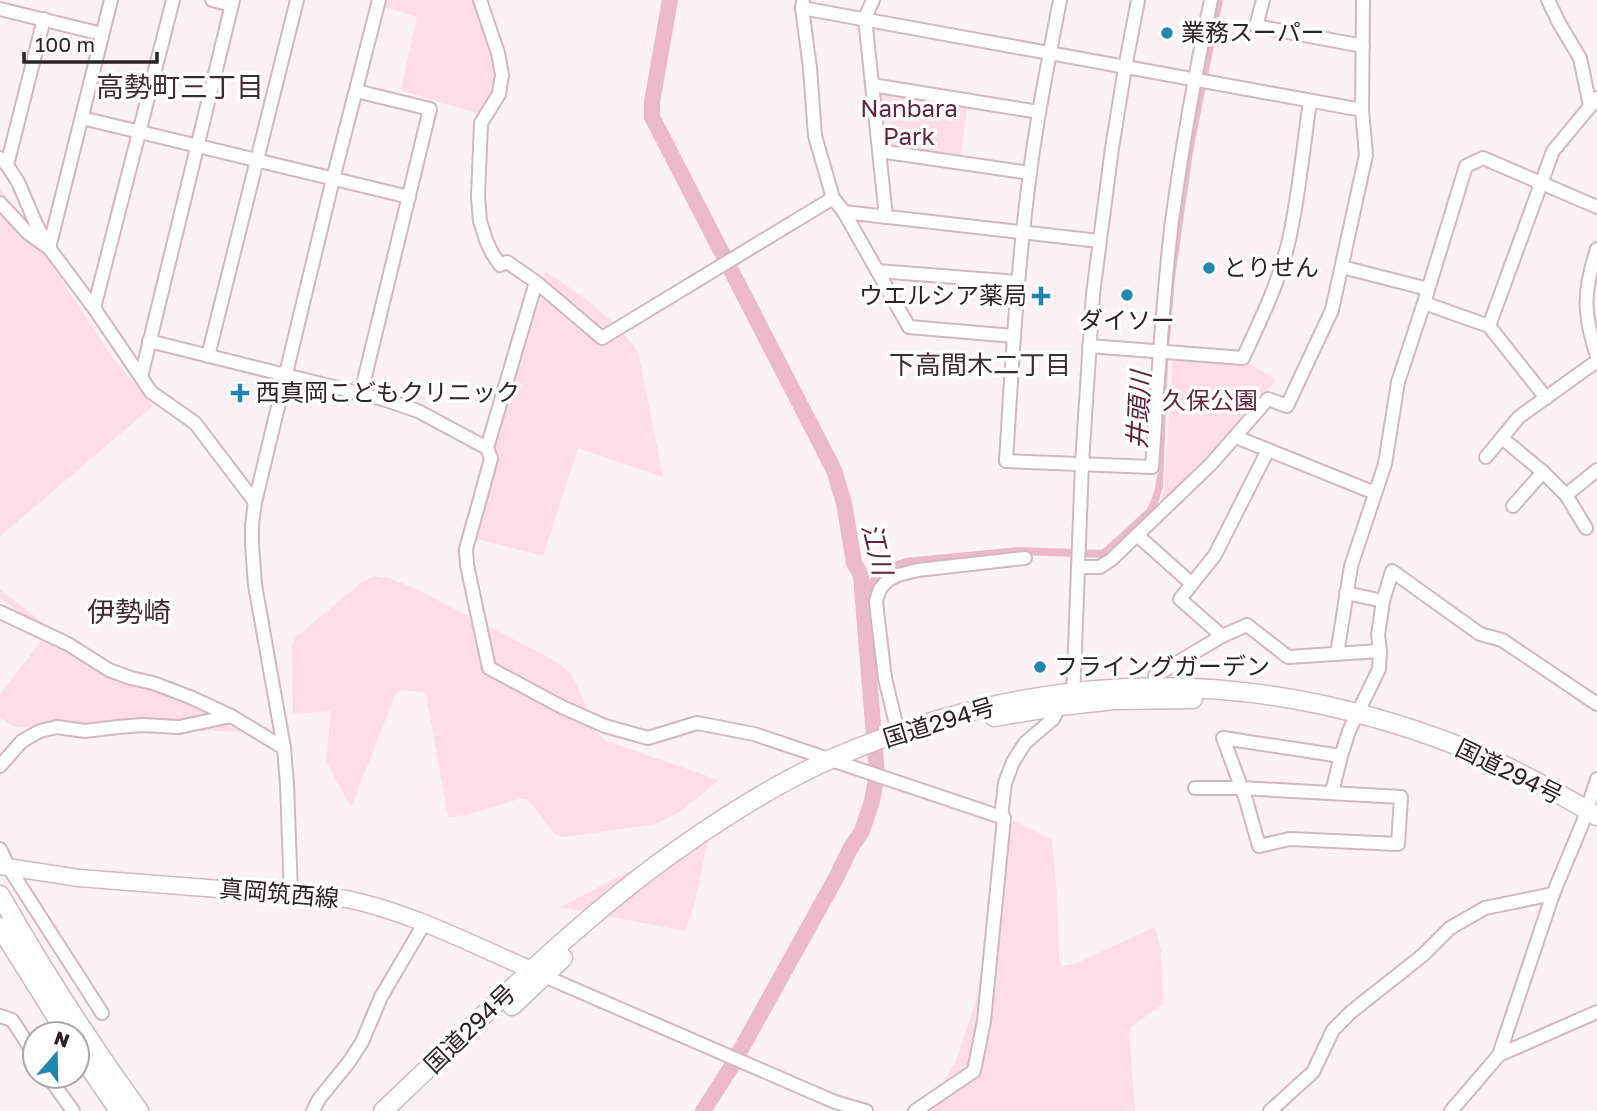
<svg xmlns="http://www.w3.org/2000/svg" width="1597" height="1111" font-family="'Golos Text','Noto Sans JP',sans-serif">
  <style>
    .green { fill: #fedce8 }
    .water { fill: #ebb9ca }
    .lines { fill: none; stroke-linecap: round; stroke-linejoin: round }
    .river { stroke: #ebb9ca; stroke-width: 16 }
    .minor-casing { stroke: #d0b8c0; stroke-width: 16 }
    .major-casing { stroke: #d0b8c0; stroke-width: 19 }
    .highway-casing { stroke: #d0b8c0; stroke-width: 21 }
    .minor { stroke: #fff; stroke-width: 12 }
    .major { stroke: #fff; stroke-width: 16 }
    .highway { stroke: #fff; stroke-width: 18 }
    .poi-dot { fill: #1e86af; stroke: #fff; stroke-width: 2.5 }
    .labels { text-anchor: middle; stroke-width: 7; stroke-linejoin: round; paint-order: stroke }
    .poi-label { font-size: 24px; fill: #2c2326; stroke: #fff; text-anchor: start }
    .park-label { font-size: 24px; fill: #61253f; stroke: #fff }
    .street-label { font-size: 24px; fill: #2c2326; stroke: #fff }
    .neighbourhood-label { font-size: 26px; fill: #3f2c33; stroke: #fff }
    .water-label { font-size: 26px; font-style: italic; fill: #5e223c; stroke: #fff }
    .quarter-label { font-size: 28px; fill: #3f2c33; stroke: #fff }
  </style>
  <rect width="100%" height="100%" fill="#fcf2f5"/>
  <g class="green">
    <path d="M 386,0 L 482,0 L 502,75 L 486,116 L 401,90 L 417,17 L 385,7 Z"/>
    <path d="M 881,90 L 968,104 L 960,158 L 888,148 L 881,143 L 876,96 Z"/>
    <path d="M 0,188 L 113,358 L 153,406 L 0,536 Z"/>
    <path d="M 545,271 C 581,295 612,315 638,352 L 663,477 L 578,448 L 543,556 L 469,537 Z"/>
    <path d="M 1173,356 L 1245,361 L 1276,380 L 1212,466 L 1160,504 L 1164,489 Z"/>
    <path d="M 375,576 L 389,578 L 414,588 L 550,658 L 563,667 L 572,675 L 599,735 L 606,741 L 719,780 C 700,795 675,820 651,825 L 562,837 L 556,835 L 532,805 L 525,799 L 519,799 L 466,815 L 448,817 L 426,693 L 401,690 L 396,693 L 351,807 L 326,761 L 331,711 L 293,714 L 292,647 L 295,638 L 362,582 Z"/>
    <path d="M 0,589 L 81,653 L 156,690 L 257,732 L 14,727 L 0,717 L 0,694 L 46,635 L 0,598 Z"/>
    <path d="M 1014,821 L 1052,840 L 1057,896 L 1059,960 L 1062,966 L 1077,963 L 1155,927 L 1161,951 L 1163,1004 L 1131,1027 L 1129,1032 L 1135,1111 L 919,1111 L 940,1088 L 956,1061 L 975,1003 L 985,944 L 995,863 L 1010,824 Z"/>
    <path d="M 710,830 L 694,906 L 685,931 L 560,907 Z"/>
  </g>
  <path class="water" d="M 1216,0 L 1223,0 L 1193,152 L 1175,278 L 1168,363 L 1163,487 L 1156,510 L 1106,558 L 1020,555 L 895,569 C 881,576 875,586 870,601 L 868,580 L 885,565 L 905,558 L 1019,547 L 1102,550 L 1147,509 C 1163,480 1158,442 1160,410 C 1164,352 1169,293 1176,235 C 1185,156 1200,78 1216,0 Z"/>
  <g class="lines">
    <path class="river" d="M 670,0 L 652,102 L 652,117 L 834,470 L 844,503 L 854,563 L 861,575 L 877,774 L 872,801 L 862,831 L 850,849 L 836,878 L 730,1069 L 703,1111"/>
    <defs>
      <g id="minor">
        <path d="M 212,0 L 232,5"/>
        <path d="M 480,0 L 498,53 L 502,75 L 499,94 L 481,123 L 478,196 L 480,221 L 486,240 L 492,253 L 500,265 L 507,262 L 536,282 L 602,338 L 833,198"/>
        <path d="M 873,0 L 865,18 L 886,217"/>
        <path d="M 1060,0 C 1049,58 1037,115 1030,173 C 1017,269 1012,365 1006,461 L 1152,467 C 1158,385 1162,303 1172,221 C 1182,147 1195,73 1211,0"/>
        <path d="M 1263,0 L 1256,26 L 1363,46"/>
        <path d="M 1548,0 L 1559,23 L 1580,58 L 1590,106"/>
        <path d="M 803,3 L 802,8 L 810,68 L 815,136 L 833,198 L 844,212 L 909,327 L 1014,336"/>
        <path d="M 802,8 L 1362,110"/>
        <path d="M 0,9 L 102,34"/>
        <path d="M 872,85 L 1039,112"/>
        <path d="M 356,91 L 430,109 L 361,393"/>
        <path d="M 82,118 L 409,197"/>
        <path d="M 879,151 L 1030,173"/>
        <path d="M 0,158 L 7,165 L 18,182 L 36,224 L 49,248 L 94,308 L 151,392 L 195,423 L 255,502"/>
        <path d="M 7,165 L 44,19"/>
        <path d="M 0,203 L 28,233 L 46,246"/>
        <path d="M 844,212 L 1099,241"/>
        <path d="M 49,248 L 111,0"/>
        <path d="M 1597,249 C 1583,292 1583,313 1597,356"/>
        <path d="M 1342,267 L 1428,289"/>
        <path d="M 878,271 L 1018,282"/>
        <path d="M 536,282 L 487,448 L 491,458 L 488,470 L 466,549 L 467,565 L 489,668 L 562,707 L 605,726 L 648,738 L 697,723 L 754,734 L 1004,818 L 984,1021 L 974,1071 L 915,1111"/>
        <path d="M 1424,303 L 1489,326 L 1546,398"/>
        <path d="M 94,308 L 173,0"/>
        <path d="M 1489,326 L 1553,151 L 1597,98"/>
        <path d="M 149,341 L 386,400 L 418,411 L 487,448"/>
        <path d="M 1089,346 L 1243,358 C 1263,315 1284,272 1292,225 C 1300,184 1304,142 1310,101"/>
        <path d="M 208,356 L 297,0"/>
        <path d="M 141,377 L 233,0"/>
        <path d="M 1236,437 L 1375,493"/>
        <path d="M 1502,438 L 1543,472 L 1566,495 L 1597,470"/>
        <path d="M 1486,457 L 1519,417 L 1597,361"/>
        <path d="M 1566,495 L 1586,528"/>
        <path d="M 1513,506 L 1543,472"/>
        <path d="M 1137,535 L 1192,584"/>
        <path d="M 1079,567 L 1100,567 L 1112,559 L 1211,464 L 1268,399 L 1287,406 L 1332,310 L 1366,155 L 1362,110 L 1363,0"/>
        <path d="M 1346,593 L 1383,601"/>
        <path d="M 0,612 L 68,644 L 109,670 L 131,678 L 153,683 L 190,697 L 231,716 L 284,748"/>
        <path d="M 1222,636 L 1180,599 L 1215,555 L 1268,450"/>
        <path d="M 1337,654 L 1351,566 L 1385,464 L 1398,382 L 1424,303 L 1466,166 L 1483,158 L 1597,207"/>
        <path d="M 1155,686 L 1155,676 L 1222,636 L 1247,625 L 1288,657 L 1380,651"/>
        <path d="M 1073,699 L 1082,464 L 1093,294 L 1112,148 L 1125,68 L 1138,0"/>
        <path d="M 898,733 L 885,678 L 878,620 L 876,601 L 880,589 L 888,580 L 898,575 L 918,570 L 1025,558"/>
        <path d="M 1341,756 L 1349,731 L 1379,669 L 1380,651 L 1378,635 L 1383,601 L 1392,571 L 1480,634 L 1502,640 L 1597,704"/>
        <path d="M 0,766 L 22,741 L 40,731 L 57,727 L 85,731 L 118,727 L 142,725 L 179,727 L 231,716"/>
        <path d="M 1195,788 L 1241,788 L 1401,797 L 1398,844 L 1290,839 L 1259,846 L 1246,800 L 1223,738 L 1341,756 L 1332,792"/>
        <path d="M 1001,817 L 1005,783 L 1013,762 L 1025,743 L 1053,719 L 1060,706"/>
        <path d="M 0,849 L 9,868 L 102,1013"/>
        <path d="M 291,894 L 287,784 L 284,748 L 255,585 L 252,544 L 252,525 L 255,502 L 333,179 L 379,0"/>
        <path d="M 544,976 L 835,1102 L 866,1111"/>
        <path d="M 0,1016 L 12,1020 L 35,1055"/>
        <path d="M 1499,1055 L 1553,894 L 1583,822 L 1597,779"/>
        <path d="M 48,1076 L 73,1111"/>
        <path d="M 313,1111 L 319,1099 L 349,1062 L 362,1042 L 381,997 L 425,922"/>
        <path d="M 1270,1111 L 1313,1072 L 1333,1030 L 1351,1012 L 1423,955 L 1450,928 L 1485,908 L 1553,894"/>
        <path d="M 1451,1111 L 1499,1055 L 1597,1012"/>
      </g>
      <path id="major" d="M 0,866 L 79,878 L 347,899 C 417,914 476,947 541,974"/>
      <g id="highway">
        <path d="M 994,717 L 1060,706 L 1114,700 L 1193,699"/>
        <path d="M 0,895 C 42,969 89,1042 139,1111"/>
        <path d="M 0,927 L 67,1034"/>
        <path d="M 512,1006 L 563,958"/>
        <path d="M 77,1049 L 119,1111"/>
        <path d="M 383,1111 C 478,1022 570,926 677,850 C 725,816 777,783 831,759 C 1049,664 1262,664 1481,755 C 1521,772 1560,794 1597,816"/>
      </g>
    </defs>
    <use href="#minor" class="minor-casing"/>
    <use href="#major" class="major-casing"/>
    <use href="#highway" class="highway-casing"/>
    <use href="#minor" class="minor"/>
    <use href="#major" class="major"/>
    <use href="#highway" class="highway"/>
  </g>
  <g class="poi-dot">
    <circle cx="1167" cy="33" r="7"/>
    <circle cx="1209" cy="268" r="7"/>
    <circle cx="1127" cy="295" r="7"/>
    <path d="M1037.5 285.5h7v7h7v7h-7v7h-7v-7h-7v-7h7z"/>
    <path d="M236.5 382.5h7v7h7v7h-7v7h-7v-7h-7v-7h7z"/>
    <circle cx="1040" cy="667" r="7"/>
  </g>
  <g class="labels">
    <g class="poi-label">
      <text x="1181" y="41">業務スーパー</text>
      <text x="1223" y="276">とりせん</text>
      <text x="1027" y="304" text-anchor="end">ウエルシア薬局</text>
      <text x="1127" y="329" text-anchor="middle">ダイソー</text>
      <text x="256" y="401">西真岡こどもクリニック</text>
      <text x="1054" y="675">フライングガーデン</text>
    </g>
    <g class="park-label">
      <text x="909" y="117">Nanbara<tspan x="909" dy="28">Park</tspan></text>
      <text x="1210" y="409">久保公園</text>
    </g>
    <g class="street-label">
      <text transform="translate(939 723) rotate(-17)" y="8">国道294号</text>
      <text transform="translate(1509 772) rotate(26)" y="8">国道294号</text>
      <text transform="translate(279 894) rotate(5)" y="8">真岡筑西線</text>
      <text transform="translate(470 1029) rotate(-44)" y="8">国道294号</text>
    </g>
    <g class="neighbourhood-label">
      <text x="980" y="374">下高間木二丁目</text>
    </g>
    <g class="water-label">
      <text transform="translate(1139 410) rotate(-87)" y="9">井頭川</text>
      <text transform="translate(877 549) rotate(76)" y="9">江川</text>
    </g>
    <g class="quarter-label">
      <text x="180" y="97">高勢町三丁目</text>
      <text x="129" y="622">伊勢崎</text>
    </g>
  </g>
  <g transform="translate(56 1055) rotate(20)"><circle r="33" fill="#ffffff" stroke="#aba7a8" stroke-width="2"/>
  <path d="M0-5L12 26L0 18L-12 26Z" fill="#1e86af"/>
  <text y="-10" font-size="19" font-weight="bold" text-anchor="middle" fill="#2c2326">N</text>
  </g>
  <path d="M24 52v10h133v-10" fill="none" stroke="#2c2326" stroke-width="3.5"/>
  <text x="35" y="52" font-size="21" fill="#2c2326" stroke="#ffffff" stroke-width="5" paint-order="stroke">100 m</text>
</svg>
